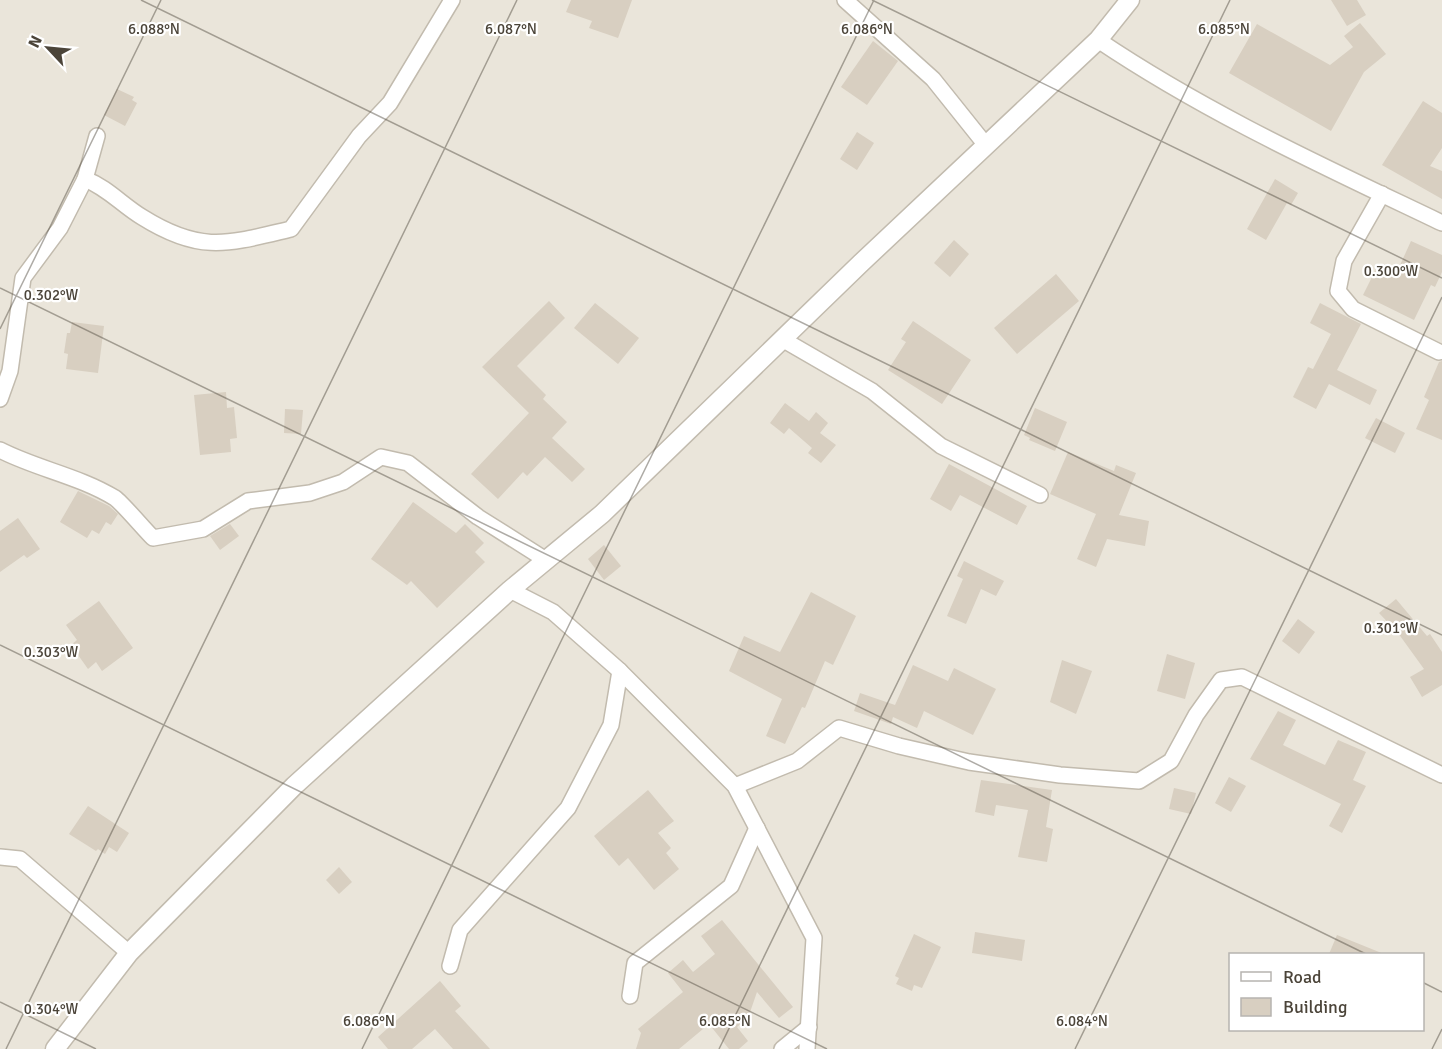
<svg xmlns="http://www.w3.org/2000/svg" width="1442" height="1049" font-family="Signika,sans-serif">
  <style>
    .residential { fill: #eae5da; fill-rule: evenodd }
    .building { fill: #d8cfc1 }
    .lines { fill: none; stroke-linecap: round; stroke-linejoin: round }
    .minor-casing { stroke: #c2bbae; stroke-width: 18 }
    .tertiary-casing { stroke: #c2bbae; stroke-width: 21 }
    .minor { stroke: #fff; stroke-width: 15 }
    .tertiary { stroke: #fff; stroke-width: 18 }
    .ticks { fill: none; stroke: #4b4439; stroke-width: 1.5; stroke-opacity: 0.45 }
    .ticks-label { font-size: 15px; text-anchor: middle; fill: #4b4439; stroke: #fff; stroke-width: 4.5; stroke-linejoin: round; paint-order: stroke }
  </style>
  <rect width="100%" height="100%" fill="#f6f3ec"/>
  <path class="residential" d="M 0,0 L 1442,0 L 1442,1049 L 0,1049 ZM 1230,954 L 1422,954 L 1422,1030 L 1230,1030 Z"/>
  <g class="building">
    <path d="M 571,0 L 632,0 L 618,38 L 589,28 L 592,21 L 566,12 Z"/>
    <path d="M 1331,0 L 1357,0 L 1366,15 L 1347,26 Z"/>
    <path d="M 1360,23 L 1386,54 L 1364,72 L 1331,131 L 1229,73 L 1257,24 L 1330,65 L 1353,47 L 1344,36 Z"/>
    <path d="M 873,41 L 898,61 L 867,105 L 841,87 Z"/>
    <path d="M 117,89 L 134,97 L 132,100 L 137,103 L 125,126 L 104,115 Z"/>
    <path d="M 1423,101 L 1442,113 L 1442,148 L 1430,166 L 1442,171 L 1442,199 L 1382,165 Z"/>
    <path d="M 857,132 L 874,143 L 857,170 L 840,159 Z"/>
    <path d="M 1275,179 L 1298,193 L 1291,205 L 1287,203 L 1266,240 L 1247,229 Z"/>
    <path d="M 954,240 L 969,254 L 950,277 L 934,263 Z"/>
    <path d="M 1411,241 L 1442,255 L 1442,272 L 1435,287 L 1431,285 L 1414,320 L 1363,295 L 1378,265 L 1396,274 Z"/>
    <path d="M 1056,274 L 1079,301 L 1017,354 L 994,328 Z"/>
    <path d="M 549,301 L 565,318 L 517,366 L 546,395 L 543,399 L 567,422 L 552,438 L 585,469 L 572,482 L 545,457 L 527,476 L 523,472 L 498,499 L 471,474 L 529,413 L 482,367 Z"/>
    <path d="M 595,303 L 639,338 L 618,364 L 574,328 Z"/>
    <path d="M 1320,303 L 1361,324 L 1337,370 L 1377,390 L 1370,405 L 1329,384 L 1316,409 L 1293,397 L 1308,367 L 1313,369 L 1331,334 L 1310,323 Z"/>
    <path d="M 913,321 L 971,360 L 942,404 L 888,370 L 906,342 L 901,339 Z"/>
    <path d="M 72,322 L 104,326 L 98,373 L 66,369 L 68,354 L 64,353 L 67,333 L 70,333 Z"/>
    <path d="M 1442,361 L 1442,440 L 1416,429 L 1429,400 L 1424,397 L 1439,362 Z"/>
    <path d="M 226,392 L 227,408 L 234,407 L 237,438 L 230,439 L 231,452 L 200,455 L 194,395 Z"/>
    <path d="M 785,403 L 809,421 L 816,412 L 828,423 L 820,433 L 836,445 L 821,463 L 808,453 L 812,448 L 789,428 L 784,434 L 770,423 Z"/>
    <path d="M 1035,408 L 1067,422 L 1055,451 L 1029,440 L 1030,438 L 1024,435 Z"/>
    <path d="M 285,409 L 303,410 L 301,434 L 284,433 Z"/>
    <path d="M 1376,418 L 1405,433 L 1395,453 L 1365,438 Z"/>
    <path d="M 1068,452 L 1114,471 L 1116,465 L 1136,473 L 1119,515 L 1149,521 L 1145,546 L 1107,539 L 1096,567 L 1077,559 L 1096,514 L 1050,494 Z"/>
    <path d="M 949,464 L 1027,506 L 1017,525 L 960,495 L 951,511 L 930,499 Z"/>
    <path d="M 78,491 L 109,506 L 118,514 L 111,525 L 106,522 L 99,534 L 92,530 L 87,538 L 60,522 Z"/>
    <path d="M 413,502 L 456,533 L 465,524 L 484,543 L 475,552 L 485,562 L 437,608 L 411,581 L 407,585 L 371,559 Z"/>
    <path d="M 18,518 L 40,549 L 27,558 L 24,555 L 0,572 L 0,531 Z"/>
    <path d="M 230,524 L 239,536 L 220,550 L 210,536 Z"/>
    <path d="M 604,545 L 621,566 L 604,580 L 588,559 Z"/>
    <path d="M 964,561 L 1004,581 L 996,596 L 981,589 L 966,624 L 947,616 L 963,579 L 957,576 Z"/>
    <path d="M 811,592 L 856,616 L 833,665 L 825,661 L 805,708 L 802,707 L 785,744 L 766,736 L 782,699 L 729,671 L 744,636 L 780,652 Z"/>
    <path d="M 1396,599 L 1427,636 L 1430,634 L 1442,652 L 1442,685 L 1422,697 L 1410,677 L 1424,669 L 1398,633 L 1379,613 Z"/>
    <path d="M 99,601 L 133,648 L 102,671 L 96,662 L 88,669 L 71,645 L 77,640 L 66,625 Z"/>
    <path d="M 1298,619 L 1315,632 L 1299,654 L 1282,641 Z"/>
    <path d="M 1167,654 L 1195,663 L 1185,699 L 1157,691 Z"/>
    <path d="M 1062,660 L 1092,671 L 1076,714 L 1050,702 Z"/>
    <path d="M 913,665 L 948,681 L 954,668 L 996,689 L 973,735 L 924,711 L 917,728 L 893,717 L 891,724 L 854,711 L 860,693 L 895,705 Z"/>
    <path d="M 1278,711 L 1296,720 L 1283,745 L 1312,759 L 1325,765 L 1338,740 L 1366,752 L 1353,780 L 1366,786 L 1342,833 L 1329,826 L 1341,804 L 1250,759 Z"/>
    <path d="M 1229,777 L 1246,786 L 1231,812 L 1215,803 Z"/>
    <path d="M 981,780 L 1052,790 L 1046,827 L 1053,829 L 1047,862 L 1018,857 L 1028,810 L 996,805 L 994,816 L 975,812 Z"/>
    <path d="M 1174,788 L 1196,793 L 1191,814 L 1169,809 Z"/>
    <path d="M 648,790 L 674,821 L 658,833 L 671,848 L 666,853 L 679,869 L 654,890 L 628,858 L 619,866 L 594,836 Z"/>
    <path d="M 88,806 L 129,833 L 117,852 L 109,847 L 105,854 L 98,849 L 96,851 L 69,834 Z"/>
    <path d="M 339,867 L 352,882 L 339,894 L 326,880 Z"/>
    <path d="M 722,920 L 793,1007 L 779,1018 L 757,992 L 748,1018 L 737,1027 L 748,1041 L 739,1049 L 729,1049 L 709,1024 L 679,1049 L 636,1049 L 641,1033 L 638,1029 L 683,992 L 668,973 L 683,960 L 693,972 L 715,954 L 701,936 Z"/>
    <path d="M 975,932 L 1025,940 L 1022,961 L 972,953 Z"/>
    <path d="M 914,934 L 941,947 L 922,988 L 914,985 L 912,991 L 896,984 L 899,978 L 895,976 Z"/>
    <path d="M 1337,935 L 1384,954 L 1329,954 Z"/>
    <path d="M 440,981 L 461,1006 L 455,1011 L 490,1049 L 453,1049 L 435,1029 L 412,1049 L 388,1049 L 378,1037 Z"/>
  </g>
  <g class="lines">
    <defs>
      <g id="minor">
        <path d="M 845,0 L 933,79 L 985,144"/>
        <path d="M 1098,40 C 1208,114 1323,166 1442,223"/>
        <path d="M 85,179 C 108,188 122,205 142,217 C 201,254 228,244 291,229 L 359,136 L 390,103 L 452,0"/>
        <path d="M 1382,194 L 1344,261 L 1338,291 L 1353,309 L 1439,352"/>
        <path d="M 782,339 L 872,391 L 941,446 L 1040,495"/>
        <path d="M 0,399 L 10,371 L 23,278 L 60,228 L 85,179 L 97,136"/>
        <path d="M 0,450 C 37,469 79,476 115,498 C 123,504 144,529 153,538 L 203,529 L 248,501 L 310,493 L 343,482 L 381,457 L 408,463 L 478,517 L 546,560"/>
        <path d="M 510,590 L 553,612 L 620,671 L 735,786 L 814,938 L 807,1049"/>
        <path d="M 735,786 L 797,761 L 839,728 L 899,746 L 969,762 L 1060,775 L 1139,781 L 1171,761 L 1196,715 L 1221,680 L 1242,677 L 1442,775"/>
        <path d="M 0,857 L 20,859 L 129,953"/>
        <path d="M 450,966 L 460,930 L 568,808 L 611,725 L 620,671"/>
        <path d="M 630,996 L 635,963 L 731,886 L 757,828"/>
        <path d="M 782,1049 L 809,1027"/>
      </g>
      <path id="tertiary" d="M 55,1049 L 129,953 L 294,786 L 510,590 L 602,514 L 861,263 L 1098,40 L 1130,0"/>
    </defs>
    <use href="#minor" class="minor-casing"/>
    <use href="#tertiary" class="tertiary-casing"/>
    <use href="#minor" class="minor"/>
    <use href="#tertiary" class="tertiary"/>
  </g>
  <path class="ticks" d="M 141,0 L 1442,635M 872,0 L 1442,278M 0,288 L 1366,954M 0,329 L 161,0M 0,645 L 827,1049M 1422,982 L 1442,992M 0,1002 L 96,1049M 6,1049 L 517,0M 362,1049 L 874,0M 719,1049 L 1230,0M 1075,1049 L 1442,297M 1432,1049 L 1442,1029"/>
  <g class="ticks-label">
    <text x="154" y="34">6.088°N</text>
    <text x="511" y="34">6.087°N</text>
    <text x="867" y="34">6.086°N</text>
    <text x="1224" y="34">6.085°N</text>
    <text x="1391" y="276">0.300°W</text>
    <text x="51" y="300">0.302°W</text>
    <text x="1391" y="633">0.301°W</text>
    <text x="51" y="657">0.303°W</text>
    <text x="51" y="1014">0.304°W</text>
    <text x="369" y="1026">6.086°N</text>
    <text x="725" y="1026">6.085°N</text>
    <text x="1082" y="1026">6.084°N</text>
  </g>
  <rect x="1229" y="953" width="195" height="78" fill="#ffffff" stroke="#b7b4b0" stroke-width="1.5"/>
  <rect x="1241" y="972" width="30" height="9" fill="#ffffff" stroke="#b7b4b0" stroke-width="1.5"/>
  <text x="1283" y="983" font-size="18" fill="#4b4439">Road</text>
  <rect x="1241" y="998" width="30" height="18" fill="#d8cfc1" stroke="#b7b4b0" stroke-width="1.5"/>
  <text x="1283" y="1013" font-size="18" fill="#4b4439">Building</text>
  <g transform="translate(48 48) rotate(296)" stroke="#ffffff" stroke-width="4.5" paint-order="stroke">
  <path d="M0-4.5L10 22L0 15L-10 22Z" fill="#4b4439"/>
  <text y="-9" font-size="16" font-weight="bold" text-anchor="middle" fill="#4b4439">N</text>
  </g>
</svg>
